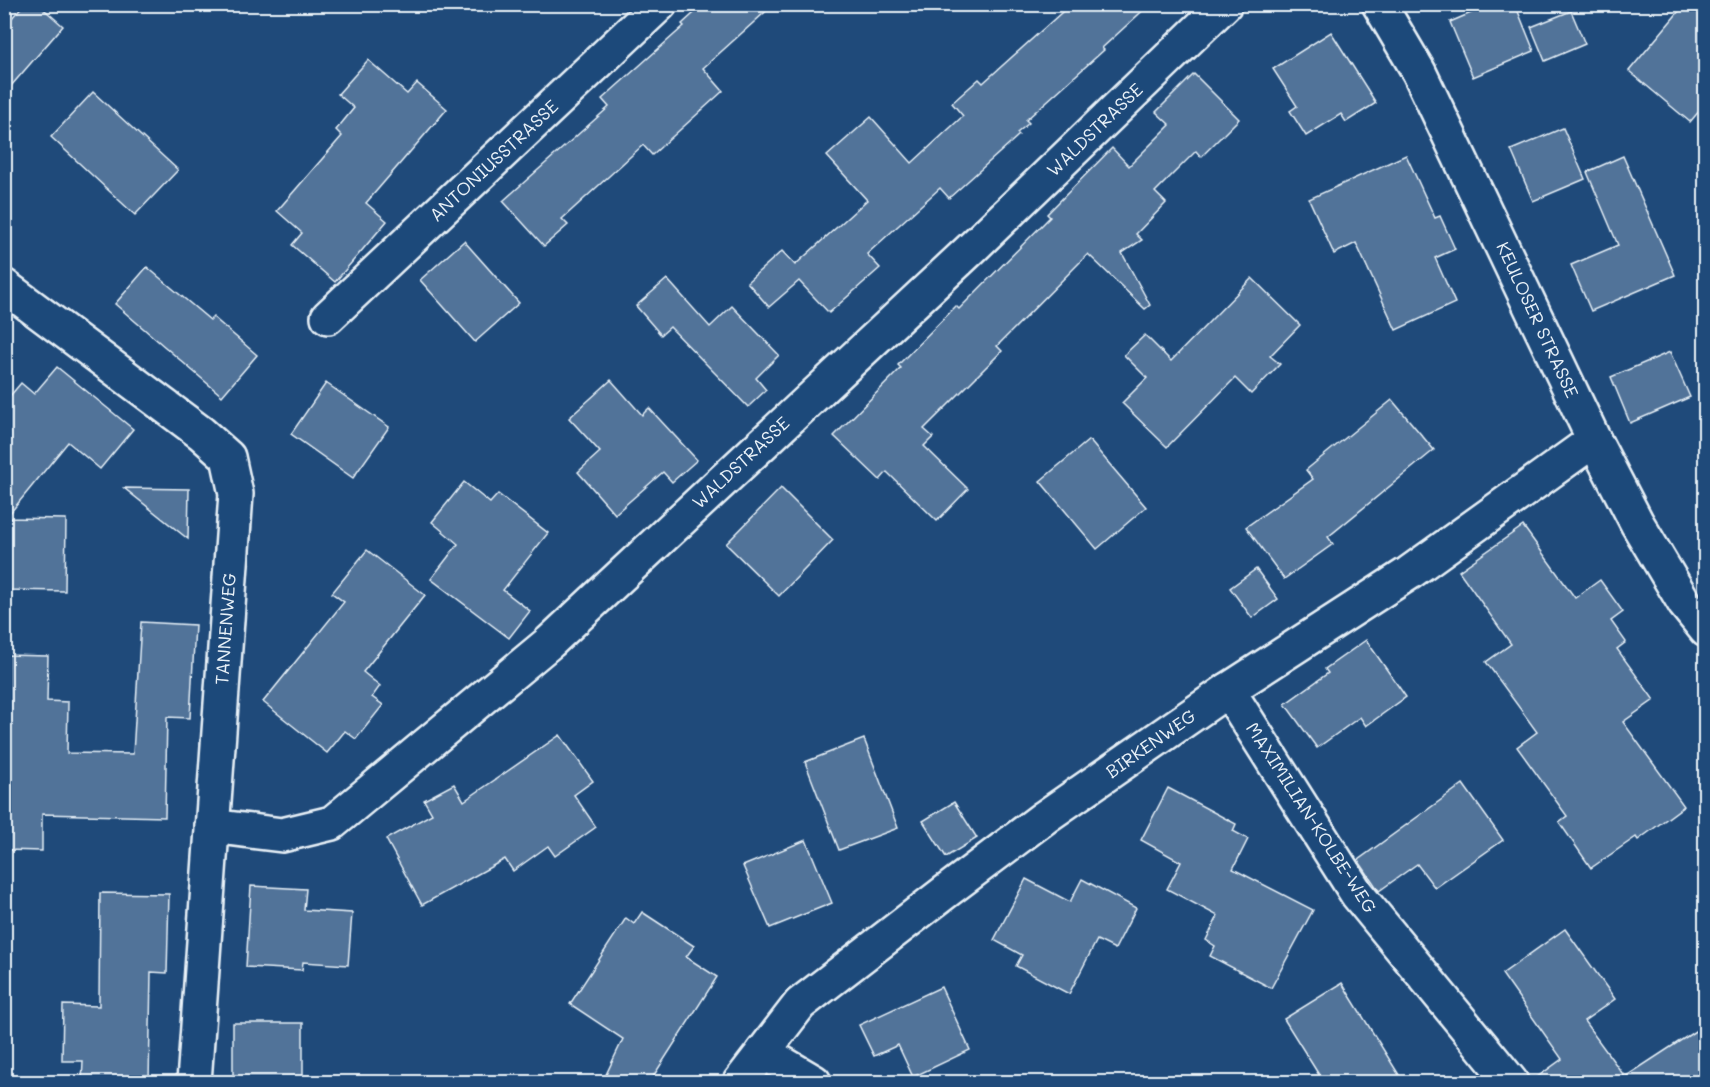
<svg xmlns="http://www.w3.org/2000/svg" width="1710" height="1087" font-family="Mali,sans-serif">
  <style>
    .building { fill: #517399; stroke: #e8f1f8; stroke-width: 1.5 }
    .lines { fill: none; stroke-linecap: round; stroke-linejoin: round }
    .minor-casing { stroke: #e8f1f8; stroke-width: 38 }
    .minor { stroke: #1f4a7a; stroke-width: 33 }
    .labels { text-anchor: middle; stroke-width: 4.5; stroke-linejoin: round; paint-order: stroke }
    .street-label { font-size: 18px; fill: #e8f1f8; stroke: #1f4a7a }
  </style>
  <rect width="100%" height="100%" fill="#1f4a7a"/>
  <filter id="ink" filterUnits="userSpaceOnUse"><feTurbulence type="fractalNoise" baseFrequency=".0167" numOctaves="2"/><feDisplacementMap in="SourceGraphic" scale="12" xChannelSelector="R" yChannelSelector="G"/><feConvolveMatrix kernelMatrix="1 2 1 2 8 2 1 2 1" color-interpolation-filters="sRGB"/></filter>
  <g filter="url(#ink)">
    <g class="building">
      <path d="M 24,4 L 38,4 L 63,26 L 4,94 L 4,27 Z"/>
      <path d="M 704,4 L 774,4 L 703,68 L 723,91 L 652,155 L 643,145 L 562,219 L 568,225 L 544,246 L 503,201 L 609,107 L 602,99 L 684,26 L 682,24 Z"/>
      <path d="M 1071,4 L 1150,4 L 1102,48 L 1104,50 L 1026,120 L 1029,123 L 1017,133 L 1019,135 L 949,198 L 940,188 L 867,254 L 880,268 L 829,313 L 799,281 L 769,307 L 747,282 L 782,251 L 795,265 L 867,200 L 827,156 L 871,117 L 912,163 L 963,116 L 952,103 L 979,79 L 983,83 Z"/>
      <path d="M 1492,4 L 1515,4 L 1534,51 L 1473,77 L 1450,22 Z"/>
      <path d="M 1685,4 L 1706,4 L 1706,103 L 1690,122 L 1629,71 Z"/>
      <path d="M 1571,11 L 1585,44 L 1545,61 L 1531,27 Z"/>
      <path d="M 1331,32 L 1376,103 L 1346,122 L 1341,114 L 1306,136 L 1290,111 L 1297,106 L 1273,69 Z"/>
      <path d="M 368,60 L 407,94 L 417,83 L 447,109 L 366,203 L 387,221 L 335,282 L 292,245 L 302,233 L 277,211 L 342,136 L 336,130 L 354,108 L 338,94 Z"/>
      <path d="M 1194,74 L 1239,119 L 1201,157 L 1196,151 L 1155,192 L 1166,203 L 1136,234 L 1142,240 L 1122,253 L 1150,305 L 1145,309 L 1088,254 L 997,346 L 1002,351 L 924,429 L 933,437 L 924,446 L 968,489 L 937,521 L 887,472 L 880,480 L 834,436 L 901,368 L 898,365 L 956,306 L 959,309 L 1050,217 L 1047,214 L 1112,148 L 1129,166 L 1170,125 L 1156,112 Z"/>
      <path d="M 93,92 L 178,170 L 135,215 L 51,137 Z"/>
      <path d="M 1563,128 L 1585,179 L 1533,201 L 1511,150 Z"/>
      <path d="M 1406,155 L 1435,218 L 1440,216 L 1455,249 L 1435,258 L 1455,303 L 1396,330 L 1356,243 L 1334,254 L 1309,199 Z"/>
      <path d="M 1623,156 L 1675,275 L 1591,311 L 1571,265 L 1618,245 L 1587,172 Z"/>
      <path d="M 464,241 L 519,303 L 475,342 L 420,280 Z"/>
      <path d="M 147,267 L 210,320 L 213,317 L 257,355 L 222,396 L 115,304 Z"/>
      <path d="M 1252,278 L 1300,325 L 1270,356 L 1280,364 L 1251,394 L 1235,378 L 1167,447 L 1122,403 L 1147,378 L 1124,355 L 1145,335 L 1171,361 Z"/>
      <path d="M 667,279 L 710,327 L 732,306 L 779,355 L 756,378 L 766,390 L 748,407 L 670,327 L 661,335 L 636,306 Z"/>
      <path d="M 1670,352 L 1690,397 L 1630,423 L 1611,377 Z"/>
      <path d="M 57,367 L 133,429 L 100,469 L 68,442 L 6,518 L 66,519 L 65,591 L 4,590 L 4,403 L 21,383 L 34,394 Z"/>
      <path d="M 611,380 L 642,415 L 649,408 L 697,460 L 672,482 L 663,472 L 615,514 L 578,472 L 600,452 L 569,418 Z"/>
      <path d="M 326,383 L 389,427 L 353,478 L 291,434 Z"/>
      <path d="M 1392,400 L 1434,450 L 1328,537 L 1333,544 L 1284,579 L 1246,527 L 1313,479 L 1306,470 Z"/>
      <path d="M 1089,440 L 1146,507 L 1097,549 L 1040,481 Z"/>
      <path d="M 464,482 L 490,503 L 498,494 L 548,533 L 503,590 L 530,611 L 509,638 L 431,579 L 458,544 L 432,522 Z"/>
      <path d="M 124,488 L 189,489 L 188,539 Z"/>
      <path d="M 781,488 L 833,540 L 779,596 L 726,544 Z"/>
      <path d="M 1523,526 L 1575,598 L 1600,580 L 1623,612 L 1611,621 L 1626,642 L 1617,649 L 1654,700 L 1623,722 L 1684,806 L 1638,840 L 1636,837 L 1591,868 L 1559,822 L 1567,816 L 1517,747 L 1537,732 L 1486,662 L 1511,644 L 1459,571 Z"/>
      <path d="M 367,550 L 425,595 L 363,672 L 380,686 L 372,697 L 383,705 L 356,739 L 345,731 L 327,753 L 263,702 L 344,602 L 332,593 Z"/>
      <path d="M 1256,569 L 1278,599 L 1252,618 L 1230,588 Z"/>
      <path d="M 141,622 L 195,625 L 190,718 L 167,717 L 165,817 L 42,814 L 42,851 L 4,850 L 4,655 L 48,656 L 47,701 L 68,702 L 67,753 L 133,754 Z"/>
      <path d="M 1366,640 L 1406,697 L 1366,726 L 1360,717 L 1317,748 L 1285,704 L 1328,673 L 1325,669 Z"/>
      <path d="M 560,735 L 593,781 L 574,795 L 596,827 L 555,856 L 548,846 L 513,871 L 505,859 L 422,905 L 386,839 L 432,814 L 424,800 L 454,784 L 464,801 Z"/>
      <path d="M 864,739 L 898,828 L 839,850 L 805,762 Z"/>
      <path d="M 1463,784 L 1503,840 L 1435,888 L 1417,864 L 1379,891 L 1358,860 Z"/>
      <path d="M 1168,788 L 1236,824 L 1233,831 L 1248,839 L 1233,869 L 1313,910 L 1271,988 L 1210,956 L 1215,946 L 1206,940 L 1218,916 L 1167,889 L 1181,862 L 1141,840 Z"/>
      <path d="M 954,802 L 977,838 L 946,857 L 923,821 Z"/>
      <path d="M 806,840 L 832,903 L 770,928 L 743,866 Z"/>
      <path d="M 1026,879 L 1070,902 L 1082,879 L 1136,908 L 1115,949 L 1097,940 L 1069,994 L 1016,966 L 1022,955 L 994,940 Z"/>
      <path d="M 251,886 L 306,889 L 304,910 L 352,913 L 348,965 L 303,962 L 302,970 L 246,967 Z"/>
      <path d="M 100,893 L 169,894 L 167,973 L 151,972 L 149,1083 L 82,1083 L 83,1061 L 62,1061 L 63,1005 L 99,1006 Z"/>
      <path d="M 642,912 L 694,946 L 686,957 L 717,977 L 649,1083 L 602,1083 L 623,1039 L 570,1004 L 626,918 L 634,924 Z"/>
      <path d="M 1565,929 L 1615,999 L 1584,1021 L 1625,1077 L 1706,1024 L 1706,1083 L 1529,1083 L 1562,1059 L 1502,974 Z"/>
      <path d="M 1342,983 L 1404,1083 L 1324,1083 L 1284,1019 Z"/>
      <path d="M 941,987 L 970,1050 L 913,1077 L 898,1045 L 874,1056 L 859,1025 Z"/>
      <rect x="233" y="1023" width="70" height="60"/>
    </g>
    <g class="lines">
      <defs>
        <g id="minor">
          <path d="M 1379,4 L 1419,72 L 1594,440 L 1637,523 L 1685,604 L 1706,630"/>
          <path d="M 4,286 L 201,433 L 228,457 L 236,494 L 194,1082"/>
          <path d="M 328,317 L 660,4"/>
          <path d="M 1228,690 L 1357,894 L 1511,1082"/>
          <path d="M 212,826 L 282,835 L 332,823 L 550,642 L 971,249 L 1225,4"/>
          <path d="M 763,1052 L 814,1082"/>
          <path d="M 740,1082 L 800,1004 L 944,893 L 1045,817 L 1228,690 L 1409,573 L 1594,440"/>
        </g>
      </defs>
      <use href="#minor" class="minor-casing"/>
      <use href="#minor" class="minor"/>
    </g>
  </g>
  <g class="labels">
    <g class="street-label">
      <text transform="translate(1095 130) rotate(-44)" y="6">WALDSTRASSE</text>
      <text transform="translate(494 161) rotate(-43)" y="6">ANTONIUSSTRASSE</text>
      <text transform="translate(1537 320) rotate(65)" y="6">KEULOSER STRASSE</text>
      <text transform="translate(741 463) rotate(-43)" y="6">WALDSTRASSE</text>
      <text transform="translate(226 629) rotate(-86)" y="6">TANNENWEG</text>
      <text transform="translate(1151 744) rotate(-35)" y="6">BIRKENWEG</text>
      <text transform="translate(1311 818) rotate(57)" y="6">MAXIMILIAN-KOLBE-WEG</text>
    </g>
  </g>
  <rect width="1710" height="1087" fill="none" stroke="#1f4a7a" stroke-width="24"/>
  <rect x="12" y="12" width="1686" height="1063" fill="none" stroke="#e8f1f8" stroke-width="2" filter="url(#ink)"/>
</svg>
